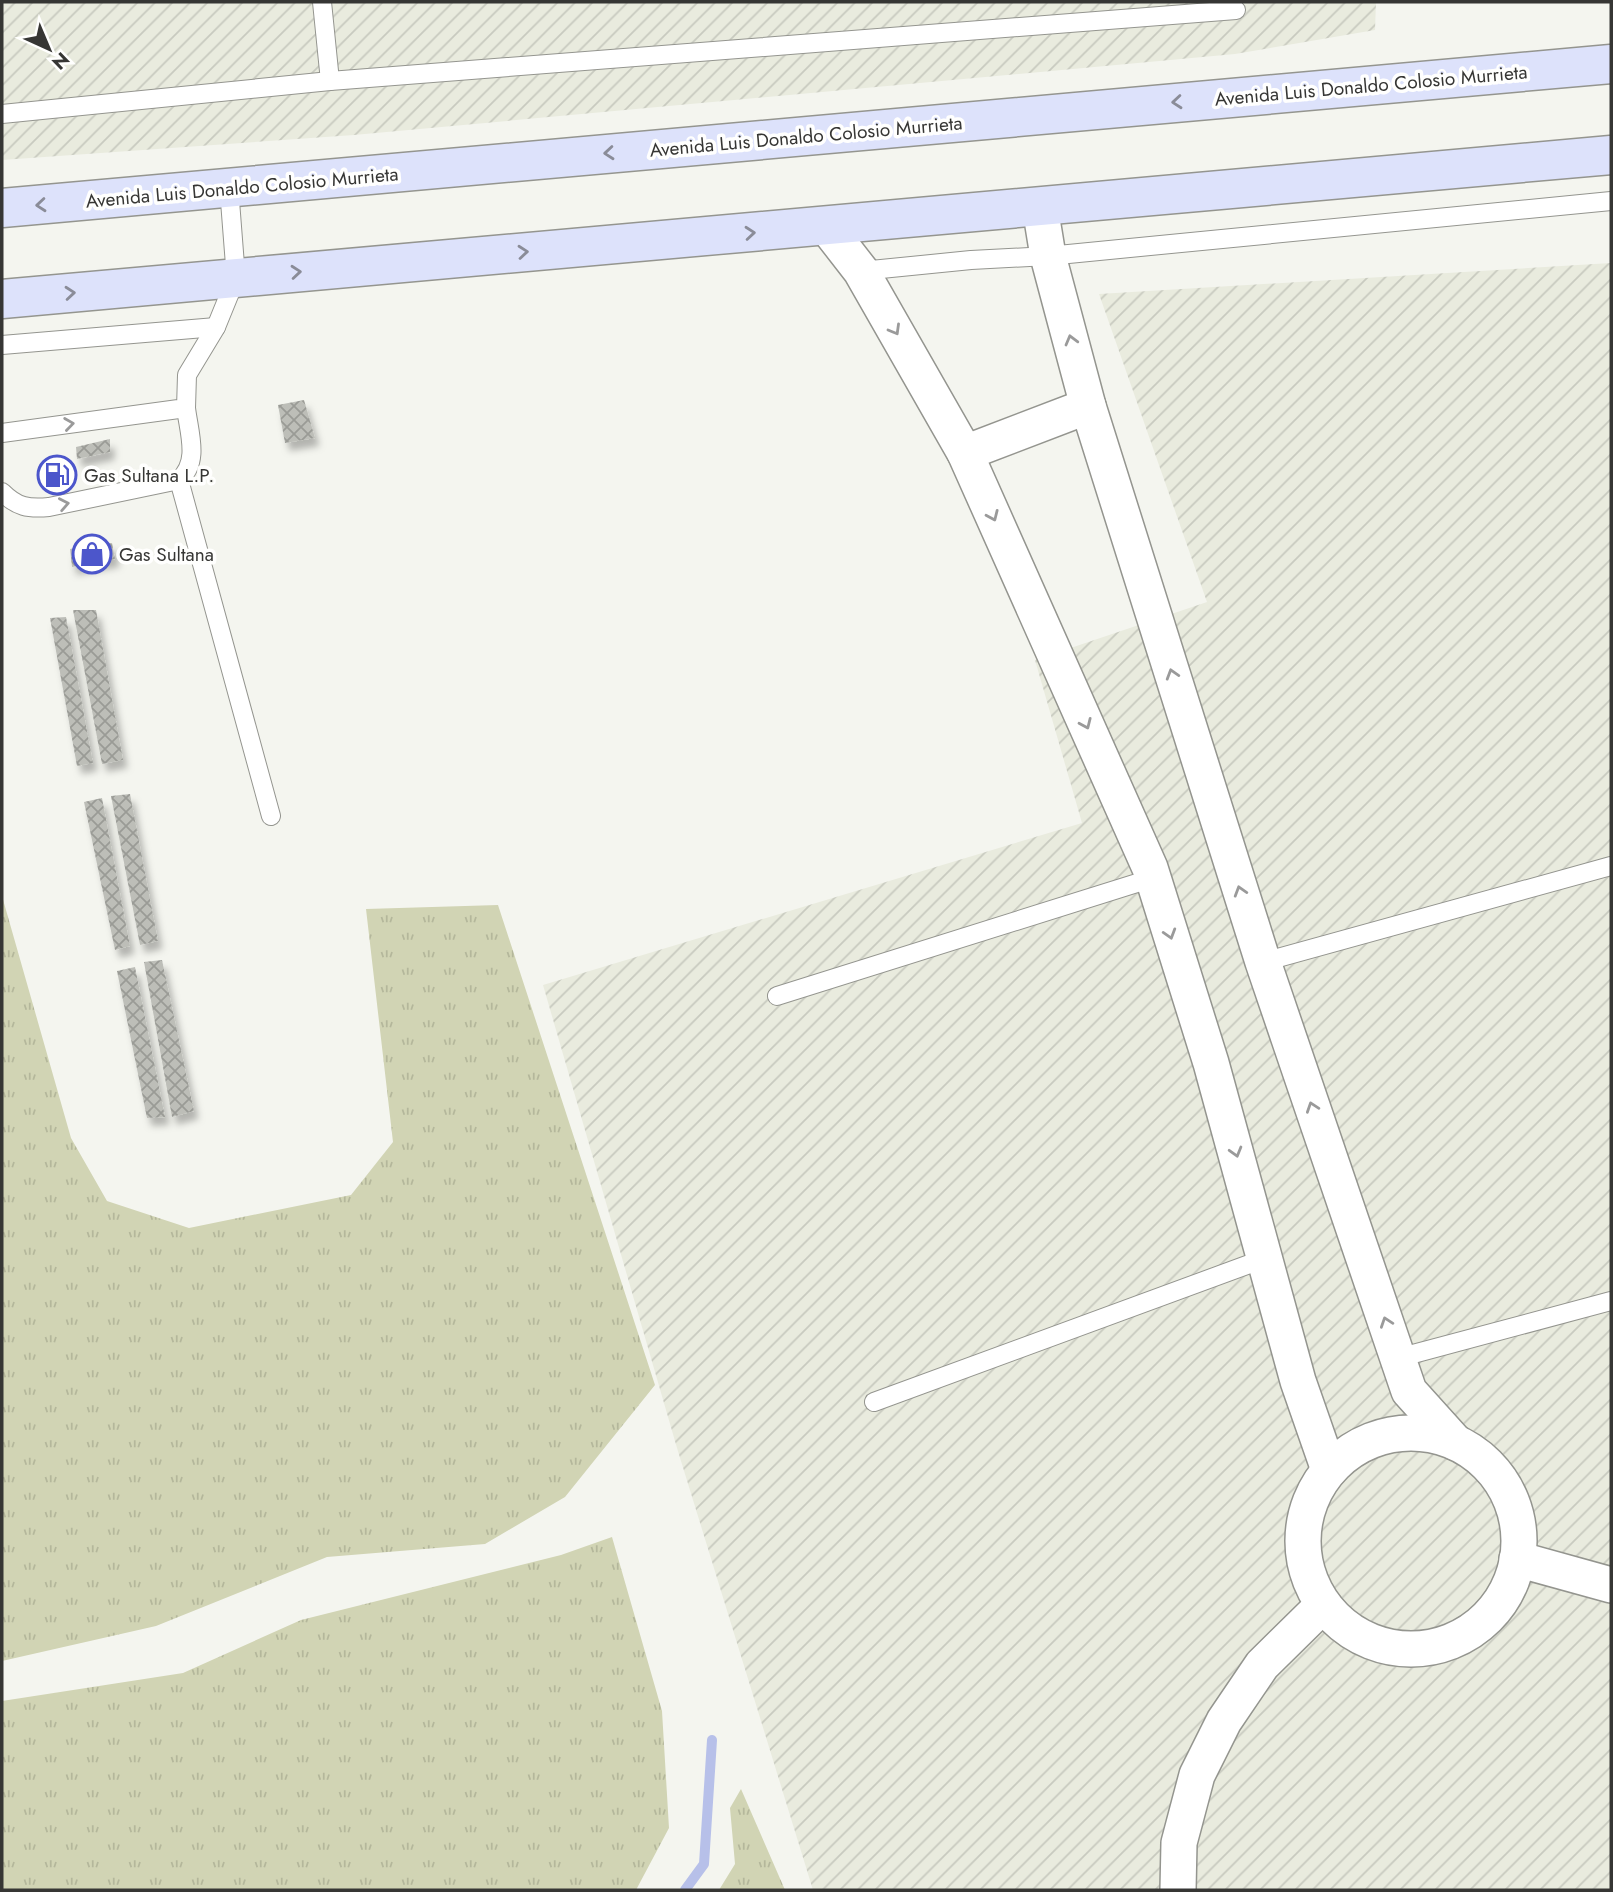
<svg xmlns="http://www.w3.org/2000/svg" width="1613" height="1892" font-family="Jost,sans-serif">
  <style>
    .industrial { fill: url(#industrial-furrows) }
    .grass { fill: url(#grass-tufts) }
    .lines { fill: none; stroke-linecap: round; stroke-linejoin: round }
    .stream { stroke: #b7c0e9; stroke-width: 10 }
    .building { fill: url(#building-cross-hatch); filter: url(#shadow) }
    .lane-casing { stroke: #94958f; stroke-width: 20 }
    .street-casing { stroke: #94958f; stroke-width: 38 }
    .secondary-casing { stroke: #94958f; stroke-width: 41 }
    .lane { stroke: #fff; stroke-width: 18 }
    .street { stroke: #fff; stroke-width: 35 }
    .secondary { stroke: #dde2fb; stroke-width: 38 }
    .oneway { stroke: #8a8c98 }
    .oneway2 { stroke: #9a9a9a }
    .labels { text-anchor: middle; stroke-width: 7; stroke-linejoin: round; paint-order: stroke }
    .street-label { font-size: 19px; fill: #363634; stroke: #fffffe }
    .poi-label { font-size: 19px; fill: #363634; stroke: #fffffe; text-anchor: start }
  </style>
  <defs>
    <pattern id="industrial-furrows" width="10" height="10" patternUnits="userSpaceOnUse" patternTransform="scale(1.75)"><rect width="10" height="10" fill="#e9ebde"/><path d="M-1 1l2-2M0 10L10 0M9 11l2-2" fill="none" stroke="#c8cabf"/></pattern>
    <pattern id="grass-tufts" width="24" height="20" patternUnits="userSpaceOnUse" patternTransform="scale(1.75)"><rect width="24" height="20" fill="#d1d4b4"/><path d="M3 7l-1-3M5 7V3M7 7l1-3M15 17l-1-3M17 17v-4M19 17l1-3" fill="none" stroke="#b4b79b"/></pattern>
    <pattern id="building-cross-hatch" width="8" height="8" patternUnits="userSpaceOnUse" patternTransform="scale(1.75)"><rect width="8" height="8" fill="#bdbeb8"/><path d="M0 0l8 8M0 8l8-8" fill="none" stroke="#9a9b96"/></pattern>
    <filter id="shadow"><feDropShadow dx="4.5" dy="8" stdDeviation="3.5" flood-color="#0004"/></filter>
  </defs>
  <rect width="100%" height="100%" fill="#f4f5ef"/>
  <g class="industrial">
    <path d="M 2,2 L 1376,2 L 1375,30 L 1235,54 L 354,135 L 2,160 Z"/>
    <path d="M 1611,263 L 1611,1890 L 813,1890 L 677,1448 L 543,985 L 1082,823 L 1035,660 L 1207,602 L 1099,294 Z"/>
  </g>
  <g class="grass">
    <path d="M 2,896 L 71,1138 L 107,1201 L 189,1228 L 351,1195 L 393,1142 L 366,909 L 498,905 L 655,1385 L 565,1497 L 485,1544 L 327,1557 L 156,1626 L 2,1661 Z"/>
    <path d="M 612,1537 L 662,1711 L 669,1828 L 636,1890 L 2,1890 L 2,1701 L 183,1673 L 301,1620 L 561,1555 Z"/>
    <path d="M 741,1789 L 785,1890 L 719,1890 L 735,1864 L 730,1808 Z"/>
  </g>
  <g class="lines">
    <path class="stream" d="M 685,1890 L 704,1864 L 712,1740"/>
  </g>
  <g class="building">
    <path d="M 304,400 L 315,438 L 285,443 L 278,405 Z"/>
    <path d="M 110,439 L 110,452 L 77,459 L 76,447 Z"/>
    <path d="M 112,543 L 115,559 L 72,567 L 70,549 Z"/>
    <path d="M 73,610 L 96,610 L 123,760 L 102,764 Z"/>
    <path d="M 66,617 L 93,763 L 77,766 L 50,618 Z"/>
    <path d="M 130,794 L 158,941 L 140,945 L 111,796 Z"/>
    <path d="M 102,798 L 130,946 L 115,950 L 84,802 Z"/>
    <path d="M 162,960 L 194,1111 L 172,1117 L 144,962 Z"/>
    <path d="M 135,967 L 165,1117 L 147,1118 L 117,971 Z"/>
  </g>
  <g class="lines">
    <defs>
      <g id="lane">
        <path d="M 322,2 L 330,81"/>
        <path d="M 2,114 L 330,81 L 1236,10"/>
        <path d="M 861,271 L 971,260 L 1048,256 L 1611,201"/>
        <path d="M 2,345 L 216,327"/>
        <path d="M 2,433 L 186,408 L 187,375 L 216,327 L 236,278 L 229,188"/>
        <path d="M 179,480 L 271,816"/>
        <path d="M 2,492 C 17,507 28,509 49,507 L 179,480 C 200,462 189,433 186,408"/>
        <path d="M 1263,962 L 1611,866"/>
        <path d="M 777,996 L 1153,878"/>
        <path d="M 1398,1358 L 1611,1301"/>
        <path d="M 874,1402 L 1266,1258"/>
      </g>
      <g id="street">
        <path d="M 1040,207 L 1048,256 L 1088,406 L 1263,962 L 1409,1391 L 1455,1442"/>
        <path d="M 826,226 L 861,271 L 965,453 L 1150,868 L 1211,1063 L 1298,1381 L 1329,1470"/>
        <path d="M 965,453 L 1088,406"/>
        <circle cx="1411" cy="1541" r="108"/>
        <path d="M 1517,1559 L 1611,1585"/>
        <path d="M 1178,1890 L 1179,1843 L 1197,1775 L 1224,1721 L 1262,1665 L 1323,1605"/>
      </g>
      <g id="secondary">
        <path d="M 2,208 L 1611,64"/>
        <path d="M 2,299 L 1611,155"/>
      </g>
    </defs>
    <use href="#lane" class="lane-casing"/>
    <use href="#street" class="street-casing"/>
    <use href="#secondary" class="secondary-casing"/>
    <use href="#lane" class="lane"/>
    <use href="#street" class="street"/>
    <use href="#secondary" class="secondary"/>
  </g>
  <defs><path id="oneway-chevron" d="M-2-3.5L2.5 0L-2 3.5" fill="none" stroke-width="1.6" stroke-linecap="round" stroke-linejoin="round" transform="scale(1.75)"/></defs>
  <g class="oneway">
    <use href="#oneway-chevron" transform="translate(1177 102) rotate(175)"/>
    <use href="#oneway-chevron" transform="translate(609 153) rotate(175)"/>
    <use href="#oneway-chevron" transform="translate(41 205) rotate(175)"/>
    <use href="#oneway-chevron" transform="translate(750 233) rotate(-5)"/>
    <use href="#oneway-chevron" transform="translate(523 252) rotate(-5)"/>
    <use href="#oneway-chevron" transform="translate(296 272) rotate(-5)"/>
    <use href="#oneway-chevron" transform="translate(70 293) rotate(-5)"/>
  </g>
  <g class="oneway2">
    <use href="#oneway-chevron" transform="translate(895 330) rotate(60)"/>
    <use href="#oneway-chevron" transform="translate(1071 340) rotate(-105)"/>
    <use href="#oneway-chevron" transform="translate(69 424) rotate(-8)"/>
    <use href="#oneway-chevron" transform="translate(64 504) rotate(-11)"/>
    <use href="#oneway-chevron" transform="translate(993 516) rotate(66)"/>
    <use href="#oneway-chevron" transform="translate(1172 674) rotate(-107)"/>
    <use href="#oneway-chevron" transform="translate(1086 724) rotate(66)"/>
    <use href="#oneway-chevron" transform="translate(1240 891) rotate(-107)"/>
    <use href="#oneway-chevron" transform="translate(1170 934) rotate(73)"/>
    <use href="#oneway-chevron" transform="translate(1312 1107) rotate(-109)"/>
    <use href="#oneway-chevron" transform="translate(1236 1152) rotate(74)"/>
    <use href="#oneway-chevron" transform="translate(1386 1322) rotate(-109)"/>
  </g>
  <defs>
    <symbol id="fuel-ring" viewBox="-11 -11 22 22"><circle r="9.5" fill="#fffffe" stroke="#4c56cb" stroke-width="1.5"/><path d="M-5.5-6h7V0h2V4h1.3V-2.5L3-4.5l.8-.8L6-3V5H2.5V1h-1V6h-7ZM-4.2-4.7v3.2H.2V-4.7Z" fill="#4c56cb"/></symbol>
    <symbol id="shop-ring" viewBox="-11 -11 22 22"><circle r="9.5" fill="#fffffe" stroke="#4c56cb" stroke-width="1.5"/><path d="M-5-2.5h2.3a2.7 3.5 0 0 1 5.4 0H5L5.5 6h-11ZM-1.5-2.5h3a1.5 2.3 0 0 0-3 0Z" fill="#4c56cb"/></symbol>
  </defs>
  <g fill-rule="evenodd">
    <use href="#fuel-ring" x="35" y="453" width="44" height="44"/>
    <use href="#shop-ring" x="70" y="532" width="44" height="44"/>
  </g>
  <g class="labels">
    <g class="street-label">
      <text transform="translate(1371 85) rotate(-5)" y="7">Avenida Luis Donaldo Colosio Murrieta</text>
      <text transform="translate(806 136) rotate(-5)" y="7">Avenida Luis Donaldo Colosio Murrieta</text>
      <text transform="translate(242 187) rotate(-5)" y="7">Avenida Luis Donaldo Colosio Murrieta</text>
    </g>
    <g class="poi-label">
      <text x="84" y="482">Gas Sultana L.P.</text>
      <text x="119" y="561">Gas Sultana</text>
    </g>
  </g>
  <rect width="1613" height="1892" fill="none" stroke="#363634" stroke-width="7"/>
  <g transform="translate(49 49) rotate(136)" stroke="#fffffe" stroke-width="5" paint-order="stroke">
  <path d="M0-5L12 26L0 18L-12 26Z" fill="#363634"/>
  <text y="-10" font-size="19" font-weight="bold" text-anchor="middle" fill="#363634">N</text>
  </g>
</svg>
